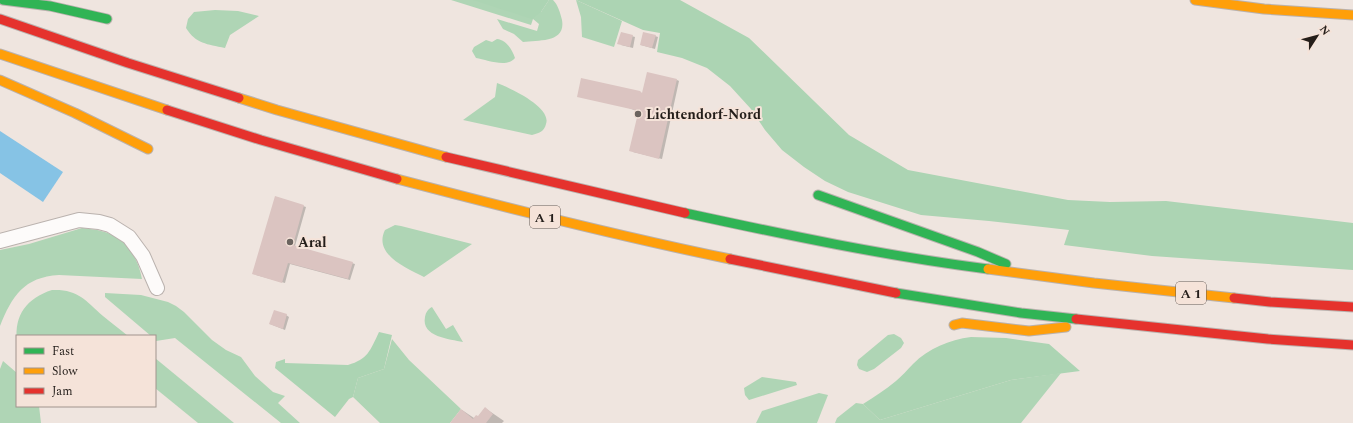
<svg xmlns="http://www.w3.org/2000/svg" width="1353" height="423" font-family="Spectral,serif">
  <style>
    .green { fill: #afd5b5 }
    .forest { fill: #acd4b3 }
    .water { fill: #86c3e5 }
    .shadow { fill: #0003 }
    .building { fill: #dbc4c1 }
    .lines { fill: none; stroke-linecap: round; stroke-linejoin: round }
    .street-casing { stroke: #bab2ae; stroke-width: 16 }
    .fast-casing { stroke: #bab2ae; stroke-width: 11 }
    .slow-casing { stroke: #bab2ae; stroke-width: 11 }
    .jam-casing { stroke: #bab2ae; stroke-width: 11 }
    .street { stroke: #fdfbfa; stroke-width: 14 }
    .fast { stroke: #30b455; stroke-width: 9 }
    .slow { stroke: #ff9f0a; stroke-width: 9 }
    .jam { stroke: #e5322d; stroke-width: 9 }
    .poi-dot { fill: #6b645f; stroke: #f5e3d9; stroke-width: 1.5 }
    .labels { text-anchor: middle; stroke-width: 4; stroke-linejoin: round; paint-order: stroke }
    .shield { fill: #f5e3d9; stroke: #635953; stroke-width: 1 }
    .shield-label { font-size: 13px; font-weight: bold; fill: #241e1a }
    .poi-label { font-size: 14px; font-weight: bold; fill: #241e1a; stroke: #f5e3d9; text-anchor: start }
  </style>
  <rect width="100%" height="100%" fill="#efe5df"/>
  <g class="green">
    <path d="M 451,0 L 477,0 L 541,12 L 549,0 L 553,0 C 558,5 560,12 562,20 C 566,43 539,40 523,42 L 514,34 L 503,29 L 497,19 L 537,31 L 539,24 L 533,19 L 531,25 Z"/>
    <path d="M 576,0 L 622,21 L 614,47 L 582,37 L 581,17 Z"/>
    <path d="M 215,10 L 238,11 L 259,16 L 230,35 L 225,48 C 207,44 196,44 186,28 L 188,19 L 194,12 Z"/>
    <path d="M 497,39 C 506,40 512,49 515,58 C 507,68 487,60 476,58 L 472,51 L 474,47 L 486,40 L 492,42 Z"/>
    <path d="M 497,83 C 510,88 552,107 546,124 C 544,132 539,133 532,135 L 463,120 L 495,97 Z"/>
    <path d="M 395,225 L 401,226 L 472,244 L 424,277 C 406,268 373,254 385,230 Z"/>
    <path d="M 82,228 C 88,229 95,229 101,231 C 125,236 138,257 142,279 L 59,275 C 24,277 12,296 0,326 L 0,250 L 29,244 Z"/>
    <path d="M 52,290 C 78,289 85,300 103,316 C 111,323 120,329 128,336 L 17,336 L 17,341 C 14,315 27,298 52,290 Z"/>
    <path d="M 105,293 L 141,295 L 168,302 L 176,306 L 184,312 L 212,340 L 226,350 L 241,357 L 255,376 L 273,392 L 285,396 L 278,403 L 300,423 L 281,423 L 175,338 L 156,341 L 155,340 L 155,336 L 151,336 L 105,297 Z"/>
    <path d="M 432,307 L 446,329 L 453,325 L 463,342 C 450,339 421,337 425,317 C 426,312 428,309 432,307 Z"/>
    <path d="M 894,334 L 901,338 L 904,343 L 901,348 L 874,369 L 867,372 L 859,369 L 857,365 L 858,360 L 888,335 Z"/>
    <path d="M 392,339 L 409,360 L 461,409 L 450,423 L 380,423 L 353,397 L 358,378 L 384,369 Z"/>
    <path d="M 155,358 L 234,423 L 198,423 L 155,388 Z"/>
    <path d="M 3,361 L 17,373 L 17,406 L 39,406 L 41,423 L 0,423 L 0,369 Z"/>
    <path d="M 1061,373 L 1021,423 L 835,423 L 837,418 L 856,403 L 863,404 L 880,420 L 1011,380 Z"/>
    <path d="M 762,377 L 796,382 L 797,385 L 749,400 L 745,395 L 744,388 Z"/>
    <path d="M 819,393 L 828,395 L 817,423 L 756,423 L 762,411 Z"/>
  </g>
  <g class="forest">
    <path d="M 473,0 L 549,0 L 541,12 L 532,19 Z"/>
    <path d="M 576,0 L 680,0 L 749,38 L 849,135 L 908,170 L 1068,200 L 1110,202 L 1166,201 L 1353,223 L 1353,270 L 1152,256 L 1064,245 L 1069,230 L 989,221 L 921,215 L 848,192 L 825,181 L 804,167 L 782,150 L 765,130 L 751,109 L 730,86 L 707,68 L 682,58 L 657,52 L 660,33 L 643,30 Z"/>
    <path d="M 379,332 L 392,335 L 384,369 L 358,378 L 353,397 L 349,399 L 335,417 L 275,368 L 276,362 L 285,359 L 285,363 L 348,365 C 368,359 370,351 379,332 Z"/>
    <path d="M 971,337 L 1006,338 L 1049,344 L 1080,371 L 1011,380 L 880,420 L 863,404 C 874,397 885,390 896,381 C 902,376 907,370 913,364 C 929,348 949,340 971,337 Z"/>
  </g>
  <path class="water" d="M 0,131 L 63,172 L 43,202 L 0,173 Z"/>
  <g class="shadow">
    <path d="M 621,33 L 635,37 L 633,48 L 621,45 Z"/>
    <path d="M 655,36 L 658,37 L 655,49 L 641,45 Z"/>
    <path d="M 677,80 L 679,81 L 662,159 L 633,152 L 639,112 L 629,108 L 643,94 Z"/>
    <path d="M 276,197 L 306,207 L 295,246 L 355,264 L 350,280 L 290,264 L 285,283 L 256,275 Z"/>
    <path d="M 286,315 L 289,317 L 285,330 L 270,324 Z"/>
    <path d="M 485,408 L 504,421 L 502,423 L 451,423 L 462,410 L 474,418 L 478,417 Z"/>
  </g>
  <g class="building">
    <path d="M 621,32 L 633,35 L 630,47 L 617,44 Z"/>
    <path d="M 643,32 L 656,35 L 652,48 L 640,45 Z"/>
    <path d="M 647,72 L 677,79 L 659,159 L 629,151 L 639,109 L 635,110 L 577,97 L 581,78 L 640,91 L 642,93 Z"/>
    <path d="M 275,196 L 304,205 L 293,245 L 353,262 L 348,279 L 288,263 L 282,283 L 252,274 Z"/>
    <path d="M 274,310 L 287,314 L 283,329 L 269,324 Z"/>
    <path d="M 485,407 L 493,414 L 486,423 L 450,423 L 461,409 L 473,419 L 476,415 L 478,416 Z"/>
  </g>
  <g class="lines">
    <defs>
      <path id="street" d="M 0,241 L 79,220 L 99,222 L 110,225 L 129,237 L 143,256 L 157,288"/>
      <g id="fast">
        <path d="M 3,0 L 50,6 L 107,19"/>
        <path d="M 818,195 L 978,252 L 1006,264"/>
        <path d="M 685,213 C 786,235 886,256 988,269"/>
        <path d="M 896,293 L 1021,313 L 1076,319"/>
      </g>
      <g id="slow">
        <path d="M 1195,0 L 1264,9 L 1353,15"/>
        <path d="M 0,54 L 167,110"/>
        <path d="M 0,80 L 75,113 L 148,149"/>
        <path d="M 239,98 L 277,110 L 446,157"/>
        <path d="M 397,179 C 507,208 618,236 730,259"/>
        <path d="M 988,269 L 1094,283 L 1234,298"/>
        <path d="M 954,325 L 962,323 L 1029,331 L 1066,327"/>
      </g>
      <g id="jam">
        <path d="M 0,19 L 128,63 L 239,98"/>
        <path d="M 167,110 L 261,140 L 397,179"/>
        <path d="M 446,157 L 685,213"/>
        <path d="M 730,259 L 896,293"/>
        <path d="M 1234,298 L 1270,302 L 1353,307"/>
        <path d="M 1076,319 L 1268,339 L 1353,345"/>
      </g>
    </defs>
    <use href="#street" class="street-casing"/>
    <use href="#fast" class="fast-casing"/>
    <use href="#slow" class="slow-casing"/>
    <use href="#jam" class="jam-casing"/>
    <use href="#street" class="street"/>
    <use href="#fast" class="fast"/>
    <use href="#slow" class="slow"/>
    <use href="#jam" class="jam"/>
  </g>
  <g class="poi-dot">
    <circle cx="638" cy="114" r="4"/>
    <circle cx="290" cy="242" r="4"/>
  </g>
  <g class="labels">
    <g class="shield">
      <rect x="530" y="206" width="30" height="22" rx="3"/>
      <rect x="1176" y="282" width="30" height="22" rx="3"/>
    </g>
    <g class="shield-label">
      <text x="545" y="222">A 1</text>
      <text x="1191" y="298">A 1</text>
    </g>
    <g class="poi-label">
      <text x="646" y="119">Lichtendorf-Nord</text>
      <text x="298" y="247">Aral</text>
    </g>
  </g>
  <rect x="16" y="335" width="140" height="72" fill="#f5e3d9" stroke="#a1948d"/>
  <rect x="24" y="348" width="20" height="6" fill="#30b455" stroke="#a1948d"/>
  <text x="52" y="355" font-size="12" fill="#241e1a">Fast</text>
  <rect x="24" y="368" width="20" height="6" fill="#ff9f0a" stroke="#a1948d"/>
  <text x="52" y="375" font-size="12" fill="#241e1a">Slow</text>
  <rect x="24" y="388" width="20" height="6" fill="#e5322d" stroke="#a1948d"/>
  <text x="52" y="395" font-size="12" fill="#241e1a">Jam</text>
  <g transform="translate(1317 36) rotate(54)" stroke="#f5e3d9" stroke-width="3" paint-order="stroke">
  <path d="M0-3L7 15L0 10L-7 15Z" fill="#241e1a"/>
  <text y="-6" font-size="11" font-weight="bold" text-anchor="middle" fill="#241e1a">N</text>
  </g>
</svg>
